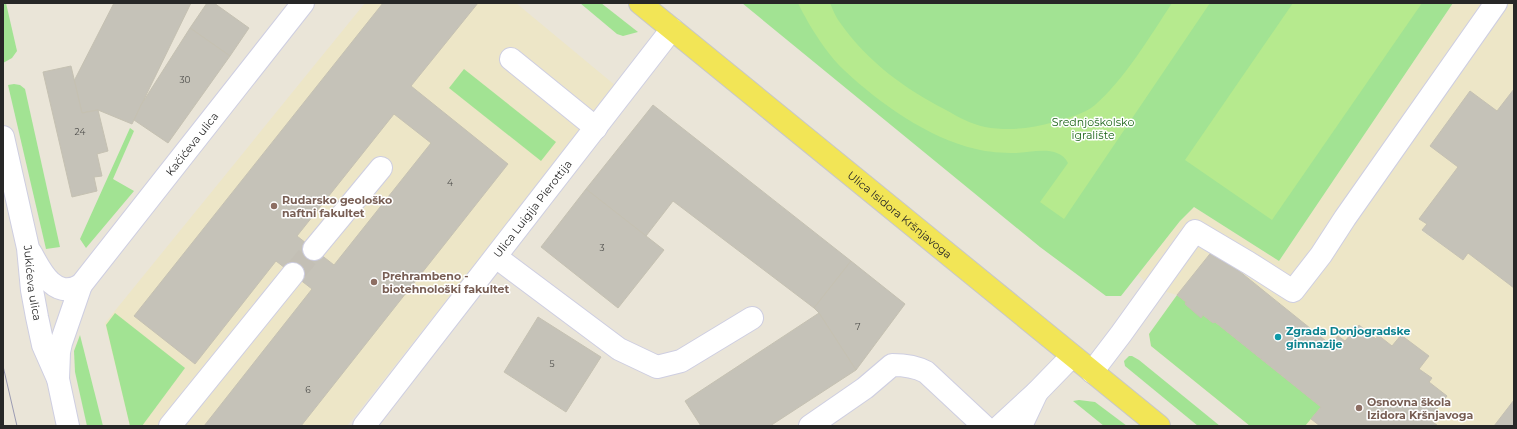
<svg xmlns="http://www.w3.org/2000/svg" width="1517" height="429" font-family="Montserrat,sans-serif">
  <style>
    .education { fill: #ede6c7 }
    .green { fill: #a2e393 }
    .pitch { fill: #b6ea8e }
    .building { fill: #c5c2b8; stroke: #c5c1b2; fill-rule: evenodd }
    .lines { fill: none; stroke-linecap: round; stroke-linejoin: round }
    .minor-tunnel { stroke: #c3bfb5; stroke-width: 22; stroke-dasharray: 22 11; stroke-linecap: butt }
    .minor-casing { stroke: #cecee1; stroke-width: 24 }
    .major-casing { stroke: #c7c7c7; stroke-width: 24 }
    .minor { stroke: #fff; stroke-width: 22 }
    .major { stroke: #f2e556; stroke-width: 22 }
    .tram { stroke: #9b9bb2; stroke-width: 1 }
    .education-dot { fill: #8d6e63; stroke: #fff; stroke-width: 1.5 }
    .culture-dot { fill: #0f9aa8; stroke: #fff; stroke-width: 1.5 }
    .labels { text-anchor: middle; stroke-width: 3; stroke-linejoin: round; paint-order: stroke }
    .number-label { font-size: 9px; fill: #4e4e4b }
    .park-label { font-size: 11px; fill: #1c6418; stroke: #fff }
    .street-label { font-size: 11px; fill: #272727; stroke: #fff }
    .education-label { font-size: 11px; font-weight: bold; fill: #785e54; stroke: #fff; text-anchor: start }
    .culture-label { font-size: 11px; font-weight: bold; fill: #0d838f; stroke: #fff; text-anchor: start }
  </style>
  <rect width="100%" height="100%" fill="#eae5d8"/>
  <g class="education">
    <path d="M 365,3 L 516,3 L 616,86 L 347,426 L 130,426 L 105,323 Z"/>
    <path d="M 1453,3 L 1514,3 L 1514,89 L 1497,111 L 1470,92 L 1430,146 L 1458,167 L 1420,219 L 1427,224 L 1422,231 L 1463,260 L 1468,253 L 1514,288 L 1514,400 L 1494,426 L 1250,426 L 1151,346 L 1149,334 L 1177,295 L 1153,288 L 1138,275 L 1180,221 L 1194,207 L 1279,261 Z"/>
  </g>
  <g class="green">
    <path d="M 3,3 L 6,3 L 17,51 L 12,58 L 3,63 Z"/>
    <path d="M 580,3 L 601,3 L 638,32 L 623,36 L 617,34 Z"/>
    <path d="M 742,3 L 1453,3 L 1279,261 L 1194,207 L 1180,221 L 1121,296 L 1106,296 L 1040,247 Z"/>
    <path d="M 464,69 L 556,142 L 541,161 L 449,88 Z"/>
    <path d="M 14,84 L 20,85 L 25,89 L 60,247 L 46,249 L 8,85 Z"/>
    <path d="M 130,128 L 134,131 L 113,179 L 134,191 L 86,248 L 80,239 Z"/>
    <path d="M 1177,295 L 1186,302 L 1185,304 L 1201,317 L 1203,315 L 1213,323 L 1215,322 L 1321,407 L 1305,426 L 1250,426 L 1151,346 L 1149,334 Z"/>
    <path d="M 115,313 L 185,368 L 142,426 L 130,426 L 106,325 Z"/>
    <path d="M 80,335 L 103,426 L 87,426 L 75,372 L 74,351 Z"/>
    <path d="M 1129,356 L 1132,356 L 1139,360 L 1220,426 L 1198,426 L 1125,366 L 1124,361 Z"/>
    <path d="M 1079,400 L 1095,402 L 1127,426 L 1104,426 L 1073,401 Z"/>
  </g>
  <g class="pitch">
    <path d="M 798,3 L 830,3 C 833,10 836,18 841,24 C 868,62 905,89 946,110 C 958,117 971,124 985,127 C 1008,131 1031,129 1054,122 C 1068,118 1084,114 1095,105 C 1124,80 1151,35 1172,3 L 1210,3 L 1064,219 L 1040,202 L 1068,163 C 1058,144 1031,153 1015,153 C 1003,153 987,152 976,149 C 928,138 879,103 844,70 C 830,57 818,39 808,22 C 805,16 801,10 798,3 Z"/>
    <path d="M 1293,3 L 1422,3 L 1272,220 L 1185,160 Z"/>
  </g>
  <g class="building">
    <path d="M 114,3 L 191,3 L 132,124 L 98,110 L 82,113 L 74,81 Z"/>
    <path d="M 207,3 L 214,3 L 249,28 L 230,56 L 190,28 Z"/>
    <path d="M 383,3 L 478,3 L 411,86 L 508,164 L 301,426 L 204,426 L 312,289 L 276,261 L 195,364 L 134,316 ZM 394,114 L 431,143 L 334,265 L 297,236 Z"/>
    <path d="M 190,28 L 230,56 L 168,143 L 134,120 L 141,105 Z"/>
    <path d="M 71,66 L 82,113 L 98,110 L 108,151 L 97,154 L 102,176 L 94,177 L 97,191 L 72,197 L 43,72 Z"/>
    <path d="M 1514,89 L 1514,288 L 1468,253 L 1463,260 L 1422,230 L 1427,224 L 1419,219 L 1458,167 L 1430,146 L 1470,91 L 1497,111 Z"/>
    <path d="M 653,105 L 851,261 L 814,308 L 673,201 L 646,236 L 586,189 Z"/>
    <path d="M 586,189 L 664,250 L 618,308 L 541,247 Z"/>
    <path d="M 1213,250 L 1331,345 L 1338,336 L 1345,341 L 1359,325 L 1376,339 L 1378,335 L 1392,346 L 1401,335 L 1429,356 L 1419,369 L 1432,378 L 1429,382 L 1447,396 L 1429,419 L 1438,426 L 1320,426 L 1311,419 L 1321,407 L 1215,322 L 1213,323 L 1203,315 L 1201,318 L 1185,304 L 1186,302 L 1177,295 Z"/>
    <path d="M 851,261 L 905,304 L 856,370 L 819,313 L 814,308 Z"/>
    <path d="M 819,313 L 856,370 L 770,426 L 701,426 L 685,401 Z"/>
    <path d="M 538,317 L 601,357 L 566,412 L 504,372 Z"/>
    <path d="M 1514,400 L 1514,426 L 1494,426 Z"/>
  </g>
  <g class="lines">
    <path class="minor-tunnel" d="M 293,274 L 314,249"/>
    <defs>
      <g id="minor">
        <path d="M 511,59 L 596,128"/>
        <path id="s1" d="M 3,137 L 28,248 L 32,290 L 37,317 L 43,345 L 58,379 L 68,426"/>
        <path d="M 314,249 L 381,168"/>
        <path d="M 31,253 C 41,272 55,300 81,285"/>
        <path d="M 496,257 L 619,349 L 657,367 L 681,361 L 752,318"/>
        <path d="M 1092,372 L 1121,334 L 1195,231 L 1249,263 L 1293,291 L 1321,255 L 1345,218 L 1496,3"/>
        <path id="s2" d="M 58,379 L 59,352 L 61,343 L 81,285 L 303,3"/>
        <path d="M 1037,392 L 1072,356"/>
        <path d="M 170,426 L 293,274"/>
        <path id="s3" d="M 364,426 L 672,29"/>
        <path d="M 810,426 L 865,388 L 892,365 C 904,365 915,366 926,372 L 984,426"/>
        <path d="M 1000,426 L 1037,392 L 1021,426"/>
      </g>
      <g id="major">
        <path id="s4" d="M 640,3 L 1159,426"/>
      </g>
    </defs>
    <use href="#minor" class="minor-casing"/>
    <use href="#major" class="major-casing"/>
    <use href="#minor" class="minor"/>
    <use href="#major" class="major"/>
    <path class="tram" d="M 3,366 L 17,426"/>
  </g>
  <g class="education-dot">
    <circle cx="274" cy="206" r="4"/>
    <circle cx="374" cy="282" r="4"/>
    <circle cx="1359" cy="408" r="4"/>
  </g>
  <circle class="culture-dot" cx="1278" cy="337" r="4"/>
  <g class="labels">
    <g class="number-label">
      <text x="185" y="83">30</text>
      <text x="80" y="135">24</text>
      <text x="450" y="186">4</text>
      <text x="602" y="251">3</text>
      <text x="858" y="330">7</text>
      <text x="552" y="367">5</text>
      <text x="308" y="393">6</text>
    </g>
    <g class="park-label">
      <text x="1093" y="126">Srednjoškolsko<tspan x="1093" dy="13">igralište</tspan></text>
    </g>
    <g class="street-label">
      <text dy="4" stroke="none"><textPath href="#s2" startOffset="277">Kačićeva ulica</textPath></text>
      <text dy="4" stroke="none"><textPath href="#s3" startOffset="275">Ulica Luigija Pierottija</textPath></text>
      <text dy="4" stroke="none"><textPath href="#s4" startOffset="335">Ulica Isidora Kršnjavoga</textPath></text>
      <text dy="4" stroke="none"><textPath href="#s1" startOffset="149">Jukićeva ulica</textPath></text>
    </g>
    <g class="education-label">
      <text x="282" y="204">Rudarsko geološko<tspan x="282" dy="13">naftni fakultet</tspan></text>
      <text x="382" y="280">Prehrambeno -<tspan x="382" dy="13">biotehnološki fakultet</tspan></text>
      <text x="1367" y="406">Osnovna škola<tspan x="1367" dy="13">Izidora Kršnjavoga</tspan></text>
    </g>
    <g class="culture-label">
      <text x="1286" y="335">Zgrada Donjogradske<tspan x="1286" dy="13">gimnazije</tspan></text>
    </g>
  </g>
  <rect width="1517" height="429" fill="none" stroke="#272727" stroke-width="8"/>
</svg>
